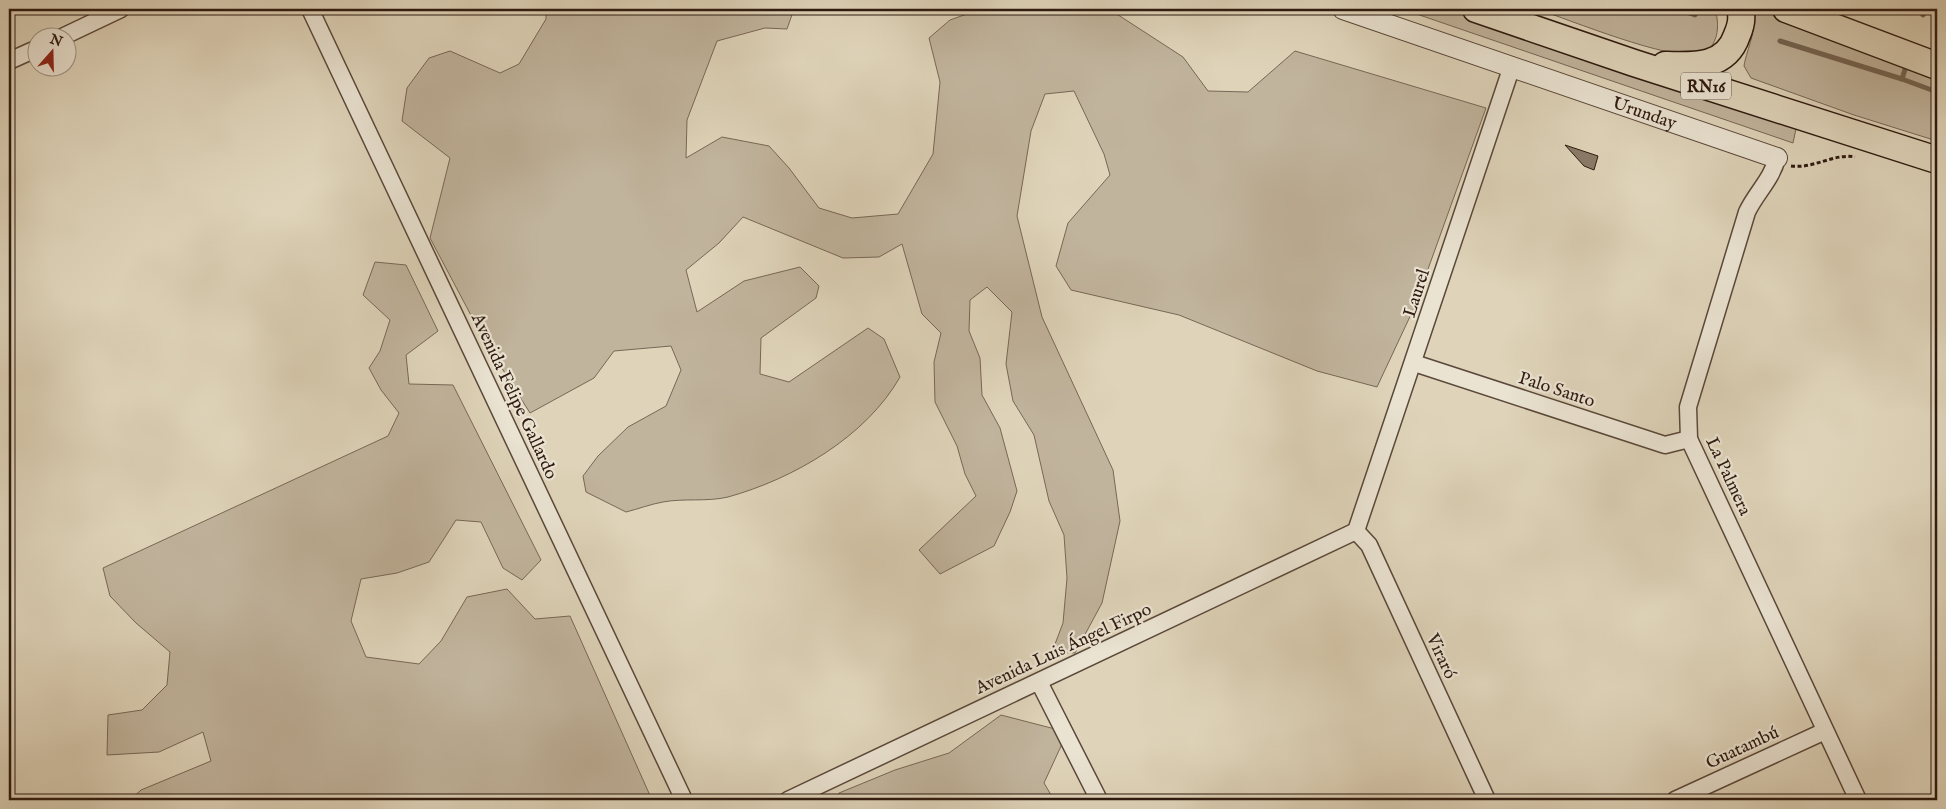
<svg xmlns="http://www.w3.org/2000/svg" width="1946" height="809" font-family="'IM FELL English',serif">
  <style>
    .green { fill: #c1b49d; stroke: #786756 }
    .lines { fill: none; stroke-linecap: round; stroke-linejoin: round }
    .stream { stroke: #746453; stroke-width: 5 }
    .building { fill: #8a7b68; stroke: #2e1a10 }
    .minor-casing { stroke: #5a483a; stroke-width: 19 }
    .tertiary-casing { stroke: #5a483a; stroke-width: 22 }
    .trunk-casing { stroke: #2e1a10; stroke-width: 29 }
    .path { stroke: #2e1a10; stroke-width: 3; stroke-dasharray: 4 2.5; stroke-linecap: butt }
    .minor { stroke: #eae3d2; stroke-width: 16 }
    .tertiary { stroke: #eae3d2; stroke-width: 20 }
    .trunk { stroke: #dfd4ba; stroke-width: 26 }
    .labels { text-anchor: middle; stroke-width: 4.5; stroke-linejoin: round; paint-order: stroke }
    .shield { fill: #eae3d2; stroke: #66564a; stroke-width: 1 }
    .shield-label { font-size: 16px; font-weight: bold; fill: #2e1a10 }
    .street-label { font-size: 18px; fill: #2e1a10; stroke: #eae3d2 }
  </style>
  <rect width="100%" height="100%" fill="#dfd4ba"/>
  <filter id="stains"><feTurbulence type="fractalNoise" baseFrequency=".004" numOctaves="4"/><feColorMatrix values="0 0 0 0 .2 0 0 0 0 .09 0 0 0 0 .02 0 0 0 .5 -.17"/></filter>
  <radialGradient id="worn" r=".72"><stop offset=".6" stop-color="#630" stop-opacity="0"/><stop offset="1" stop-color="#630" stop-opacity=".3"/></radialGradient>
  <g class="green">
    <path d="M 546,9 L 794,9 L 787,29 L 765,28 L 717,41 L 687,120 L 686,158 L 722,137 L 769,146 L 789,168 L 819,208 L 852,218 L 898,214 L 933,154 L 940,82 L 929,38 L 950,20 L 981,9 L 1109,9 L 1183,57 L 1208,91 L 1248,92 L 1295,51 L 1486,108 L 1414,308 L 1377,387 L 1317,371 L 1179,315 L 1071,290 L 1056,266 L 1068,223 L 1110,175 L 1104,154 L 1074,91 L 1045,94 L 1031,131 L 1017,216 L 1042,317 L 1113,470 L 1120,521 L 1102,603 L 1075,653 L 1052,652 L 1063,623 L 1067,578 L 1064,535 L 1049,501 L 1034,435 L 1013,401 L 1006,364 L 1012,312 L 987,287 L 970,300 L 969,331 L 980,358 L 982,395 L 1000,428 L 1017,491 L 1010,512 L 994,546 L 940,574 L 919,550 L 976,496 L 965,474 L 957,446 L 935,402 L 934,362 L 941,333 L 922,314 L 902,244 L 879,257 L 843,258 L 743,217 L 719,243 L 686,270 L 697,312 L 744,281 L 800,267 L 819,286 L 816,298 L 761,338 L 760,374 L 789,382 L 868,328 L 884,339 L 900,377 C 866,437 793,479 728,497 C 707,502 684,498 663,502 C 651,504 638,509 626,512 L 586,492 L 583,476 L 598,456 L 628,427 L 666,406 L 681,370 L 671,346 L 614,351 L 594,378 L 530,413 L 483,338 L 430,238 L 450,158 L 402,121 L 407,88 L 429,58 L 450,51 L 500,73 L 519,64 L 546,19 Z"/>
    <path d="M 1402,9 L 1456,9 L 1797,124 L 1793,143 Z"/>
    <path d="M 1537,9 L 1715,9 C 1720,25 1719,49 1699,54 C 1670,61 1570,20 1537,9 Z"/>
    <path d="M 1750,9 L 1771,9 L 1937,72 L 1937,141 L 1854,115 L 1751,78 L 1744,66 C 1747,47 1759,29 1750,9 Z"/>
    <path d="M 375,262 L 406,265 L 438,331 L 406,355 L 409,384 L 453,385 L 541,560 L 522,580 L 503,568 L 481,522 L 456,520 L 429,562 L 397,573 L 361,579 L 351,621 L 366,657 L 419,664 L 441,641 L 467,597 L 507,589 L 535,619 L 570,616 L 652,800 L 130,800 L 141,790 L 211,761 L 203,732 L 159,752 L 107,755 L 108,715 L 142,710 L 167,685 L 170,652 L 136,623 L 110,596 L 103,568 L 388,436 L 399,413 L 381,390 L 369,368 L 380,351 L 390,320 L 363,295 Z"/>
    <path d="M 1001,715 L 1055,729 L 1062,744 L 1044,783 L 1054,800 L 835,800 L 839,793 L 895,770 L 949,753 Z"/>
  </g>
  <g class="lines">
    <g class="stream">
      <path d="M 1678,9 L 1695,15"/>
      <path d="M 1923,15 L 1924,9"/>
      <path d="M 1780,41 L 1902,79 L 1937,92"/>
      <path d="M 1902,79 L 1907,63"/>
    </g>
  </g>
  <path class="building" d="M 1565,145 L 1598,156 L 1594,170 L 1584,166 Z"/>
  <g class="lines">
    <defs>
      <g id="minor">
        <path d="M 310,9 L 684,800"/>
        <path d="M 60,38 L 121,9"/>
        <path d="M 9,61 L 38,48"/>
        <path d="M 1777,158 C 1772,179 1756,193 1747,212 L 1688,407 L 1689,439 L 1858,800"/>
        <path d="M 1414,363 L 1665,445 L 1689,439"/>
        <path d="M 1356,531 L 1512,66"/>
        <path d="M 1356,531 L 1369,545 L 1487,800"/>
        <path d="M 1039,682 L 1099,800"/>
        <path d="M 788,800 L 1356,531"/>
        <path d="M 1675,800 L 1825,731"/>
      </g>
      <g id="tertiary">
        <path id="s1" d="M 1343,9 L 1777,158"/>
      </g>
      <g id="trunk">
        <path d="M 1476,9 L 1634,63 L 1937,160"/>
        <path d="M 1786,9 L 1937,66"/>
        <path d="M 1665,65 C 1694,66 1726,68 1737,35 C 1741,26 1743,18 1740,9"/>
      </g>
    </defs>
    <use href="#minor" class="minor-casing"/>
    <use href="#tertiary" class="tertiary-casing"/>
    <use href="#trunk" class="trunk-casing"/>
    <path class="path" d="M 1791,166 C 1814,169 1834,153 1855,157"/>
    <use href="#minor" class="minor"/>
    <use href="#tertiary" class="tertiary"/>
    <use href="#trunk" class="trunk"/>
  </g>
  <g class="labels">
    <rect class="shield" x="1681" y="72.5" width="50" height="27" rx="4"/>
    <g class="shield-label">
      <text x="1706" y="92">RN16</text>
    </g>
    <g class="street-label">
      <text dy="6" stroke="none"><textPath href="#s1" startOffset="319">Urunday</textPath></text>
      <text transform="translate(1416 293) rotate(-72)" y="6">Laurel</text>
      <text transform="translate(1557 389) rotate(18)" y="6">Palo Santo</text>
      <text transform="translate(515 396) rotate(65)" y="6">Avenida Felipe Gallardo</text>
      <text transform="translate(1729 476) rotate(65)" y="6">La Palmera</text>
      <text transform="translate(1063 648) rotate(-25)" y="6">Avenida Luis Ángel Firpo</text>
      <text transform="translate(1442 656) rotate(65)" y="6">Viraró</text>
      <text transform="translate(1742 747) rotate(-25)" y="6">Guatambú</text>
    </g>
  </g>
  <rect width="1946" height="809" fill="none" stroke="#dfd4ba" stroke-width="30"/>
  <rect x="10" y="10" width="1926" height="789" fill="none" stroke="#2e1a10" stroke-width="2.5"/>
  <rect x="15" y="15" width="1916" height="779" fill="none" stroke="#2e1a10"/>
  <g transform="translate(52 52) rotate(20)"><circle r="24" fill="#eae3d2" stroke="#9f9384"/>
  <path d="M0-4L9 19L0 12L-9 19Z" fill="#8f2418"/>
  <text y="-8" font-size="14" font-weight="bold" text-anchor="middle" fill="#2e1a10">N</text>
  </g>
  <rect width="100%" height="100%" filter="url(#stains)"/>
  <rect width="100%" height="100%" fill="url(#worn)"/>
</svg>
